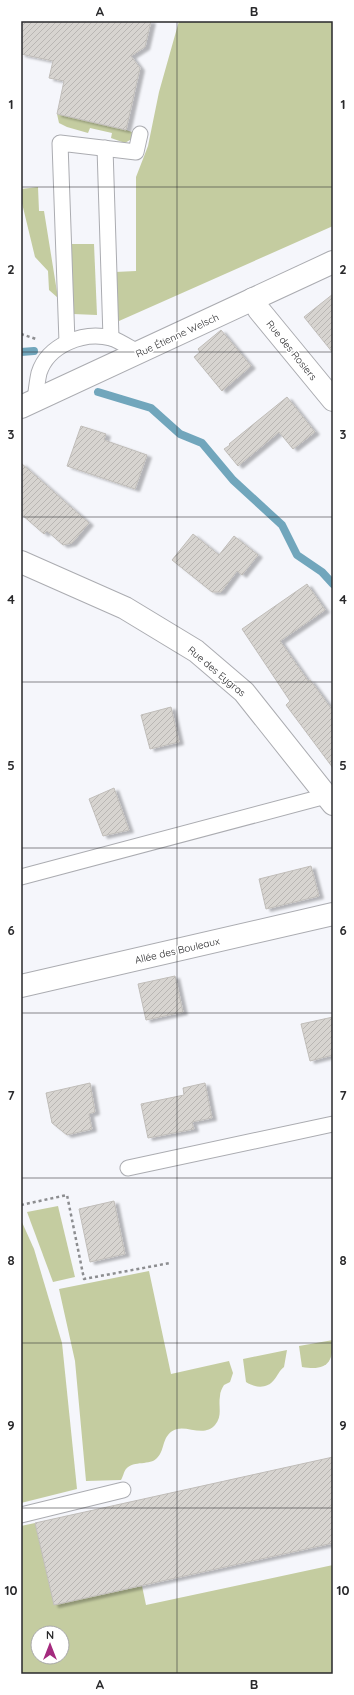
<svg xmlns="http://www.w3.org/2000/svg" width="354" height="1695" font-family="Quicksand,sans-serif">
  <style>
    .grass { fill: #c4cca0; fill-rule: evenodd }
    .lines { fill: none; stroke-linecap: round; stroke-linejoin: round }
    .stream { stroke: #71a6bc; stroke-width: 8 }
    .building { fill: url(#building-hatch); stroke: #c0bdb9; filter: url(#shadow) }
    .lane-casing { stroke: #abacb1; stroke-width: 17 }
    .street-casing { stroke: #abacb1; stroke-width: 24 }
    .path { stroke: #8c8d90; stroke-width: 2.5; stroke-dasharray: 3 3; stroke-linecap: butt }
    .lane { stroke: #fff; stroke-width: 15 }
    .street { stroke: #fff; stroke-width: 22 }
    .grid { fill: none; stroke: #29292b; stroke-width: 1; stroke-opacity: 0.55 }
    .labels { text-anchor: middle; stroke-width: 3; stroke-linejoin: round; paint-order: stroke }
    .street-label { font-size: 10px; fill: #29292b; stroke: #fff }
    .neatline { fill: none; stroke: #29292b; stroke-width: 1.5 }
    .grid-label { font-size: 13px; text-anchor: middle; font-weight: bold; fill: #29292b }
  </style>
  <defs>
    <pattern id="building-hatch" width="6" height="6" patternUnits="userSpaceOnUse"><rect width="6" height="6" fill="#d7d4d0"/><path d="M-1 1l2-2M0 6l6-6M5 7l2-2" fill="none" stroke="#b9b6b3"/></pattern>
    <filter id="shadow"><feDropShadow dx="4.5" dy="2.5" stdDeviation="1" flood-color="#0004"/></filter>
  </defs>
  <rect width="100%" height="100%" fill="#f5f6fb"/>
  <g class="grass">
    <path d="M 179,21 L 333,21 L 333,226 L 119,321 L 114,318 L 115,272 L 136,271 L 136,177 L 148,146 L 159,92 Z"/>
    <path d="M 57,114 L 126,130 L 135,133 L 133,138 L 125,143 L 111,138 L 112,133 L 90,128 L 88,133 L 67,127 L 59,123 Z"/>
    <path d="M 38,187 L 39,211 L 44,211 L 58,298 L 49,290 L 48,271 L 35,257 L 21,199 L 21,189 Z"/>
    <path d="M 70,244 L 94,244 L 97,315 L 73,314 Z"/>
    <path d="M 58,1206 L 75,1277 L 53,1282 L 27,1212 Z"/>
    <path d="M 21,1220 L 34,1249 L 62,1343 L 77,1489 L 21,1503 Z"/>
    <path d="M 149,1271 L 171,1374 L 229,1361 L 233,1373 L 230,1382 L 224,1385 C 222,1388 220,1392 220,1396 C 218,1406 223,1416 215,1425 C 205,1437 188,1426 177,1429 C 161,1434 166,1449 157,1458 C 150,1466 134,1460 126,1469 C 124,1471 123,1477 121,1480 L 86,1481 L 75,1361 L 59,1289 Z"/>
    <path d="M 333,1340 C 333,1363 327,1371 302,1367 L 299,1346 Z"/>
    <path d="M 287,1350 L 284,1367 C 279,1371 278,1375 274,1380 C 267,1389 255,1388 246,1382 L 243,1359 Z"/>
    <path d="M 35,1523 L 54,1605 L 142,1586 L 146,1605 L 333,1565 L 333,1674 L 21,1674 L 21,1526 ZM 38,1633 L 62,1633 L 62,1657 L 38,1657 Z"/>
  </g>
  <g class="lines">
    <g class="stream">
      <path d="M 21,352 L 34,351"/>
      <path d="M 98,392 L 151,408 L 180,434 L 202,443 L 233,480 L 282,525 L 297,555 L 322,572 L 333,584"/>
    </g>
  </g>
  <g class="building">
    <path d="M 21,21 L 151,21 L 145,47 L 131,56 L 140,68 L 126,130 L 57,114 L 64,81 L 49,78 L 53,61 L 21,54 Z"/>
    <path d="M 333,294 L 333,353 L 304,317 Z"/>
    <path d="M 221,330 L 251,366 L 222,391 L 194,357 L 200,352 L 198,349 Z"/>
    <path d="M 287,397 L 315,432 L 293,449 L 279,432 L 238,466 L 224,449 L 230,445 L 229,444 Z"/>
    <path d="M 81,426 L 106,434 L 104,440 L 147,455 L 135,489 L 67,466 Z"/>
    <path d="M 21,463 L 89,523 L 72,543 L 63,545 L 47,531 L 44,534 L 21,514 Z"/>
    <path d="M 193,534 L 219,555 L 234,536 L 258,555 L 242,575 L 237,571 L 221,592 L 212,592 L 172,560 Z"/>
    <path d="M 307,584 L 325,610 L 280,641 L 308,681 L 310,680 L 333,711 L 333,768 L 286,705 L 290,701 L 242,629 Z"/>
    <path d="M 171,707 L 179,742 L 150,749 L 141,715 Z"/>
    <path d="M 114,788 L 129,830 L 103,836 L 89,799 Z"/>
    <path d="M 311,866 L 319,896 L 266,909 L 259,879 Z"/>
    <path d="M 175,976 L 183,1012 L 146,1020 L 138,984 Z"/>
    <path d="M 333,1017 L 333,1055 L 310,1061 L 301,1024 Z"/>
    <path d="M 90,1083 L 95,1112 L 89,1114 L 92,1129 L 67,1135 L 52,1123 L 46,1093 Z"/>
    <path d="M 205,1083 L 212,1118 L 192,1122 L 194,1129 L 148,1138 L 141,1104 L 184,1095 L 183,1088 Z"/>
    <path d="M 114,1201 L 125,1254 L 90,1262 L 79,1209 Z"/>
    <path d="M 333,1457 L 333,1543 L 54,1605 L 35,1523 Z"/>
  </g>
  <g class="lines">
    <defs>
      <g id="lane">
        <path d="M 105,148 L 111,338"/>
        <path d="M 67,342 L 60,143 L 136,152 L 140,134"/>
        <path d="M 35,401 C 36,392 37,382 39,373 C 48,345 83,331 111,338 C 120,341 130,348 139,353"/>
        <path d="M 21,877 L 326,796"/>
        <path d="M 128,1168 L 333,1124"/>
        <path d="M 21,1515 L 123,1490"/>
      </g>
      <g id="street">
        <path d="M 253,299 L 259,310 L 333,400"/>
        <path d="M 21,407 L 333,262"/>
        <path d="M 21,562 L 125,608 L 196,651 L 244,692 L 333,804"/>
        <path d="M 21,986 L 333,914"/>
      </g>
    </defs>
    <use href="#lane" class="lane-casing"/>
    <use href="#street" class="street-casing"/>
    <g class="path">
      <path d="M 21,334 L 36,339"/>
      <path d="M 21,1205 L 67,1195 L 84,1279 L 170,1263"/>
    </g>
    <use href="#lane" class="lane"/>
    <use href="#street" class="street"/>
  </g>
  <path class="grid" d="M 177,21 L 177,1674M 21,187 L 333,187M 21,352 L 333,352M 21,517 L 333,517M 21,682 L 333,682M 21,848 L 333,848M 21,1013 L 333,1013M 21,1178 L 333,1178M 21,1343 L 333,1343M 21,1508 L 333,1508"/>
  <g class="labels">
    <g class="street-label">
      <text transform="translate(177 335) rotate(-25)" y="4">Rue Étienne Welsch</text>
      <text transform="translate(292 350) rotate(51)" y="4">Rue des Rosiers</text>
      <text transform="translate(217 671) rotate(40)" y="4">Rue des Eygras</text>
      <text transform="translate(177 950) rotate(-13)" y="4">Allée des Bouleaux</text>
    </g>
  </g>
  <rect width="354" height="1695" fill="none" stroke="#ffffff" stroke-width="44"/>
  <g transform="translate(50 1645)"><circle r="19" fill="#ffffff" stroke="#a9a9aa"/>
  <path d="M0-3L7 15L0 10L-7 15Z" fill="#a42a7e"/>
  <text y="-6" font-size="11" font-weight="bold" text-anchor="middle" fill="#29292b">N</text>
  </g>
  <rect x="22" y="22" width="310" height="1651" class="neatline"/>
  <g class="grid-label">
    <text x="100" y="16">A</text>
    <text x="254" y="16">B</text>
    <text x="11" y="109">1</text>
    <text x="343" y="109">1</text>
    <text x="11" y="274">2</text>
    <text x="343" y="274">2</text>
    <text x="11" y="439">3</text>
    <text x="343" y="439">3</text>
    <text x="11" y="604">4</text>
    <text x="343" y="604">4</text>
    <text x="11" y="770">5</text>
    <text x="343" y="770">5</text>
    <text x="11" y="935">6</text>
    <text x="343" y="935">6</text>
    <text x="11" y="1100">7</text>
    <text x="343" y="1100">7</text>
    <text x="11" y="1265">8</text>
    <text x="343" y="1265">8</text>
    <text x="11" y="1430">9</text>
    <text x="343" y="1430">9</text>
    <text x="11" y="1595">10</text>
    <text x="343" y="1595">10</text>
    <text x="100" y="1689">A</text>
    <text x="254" y="1689">B</text>
  </g>
</svg>
